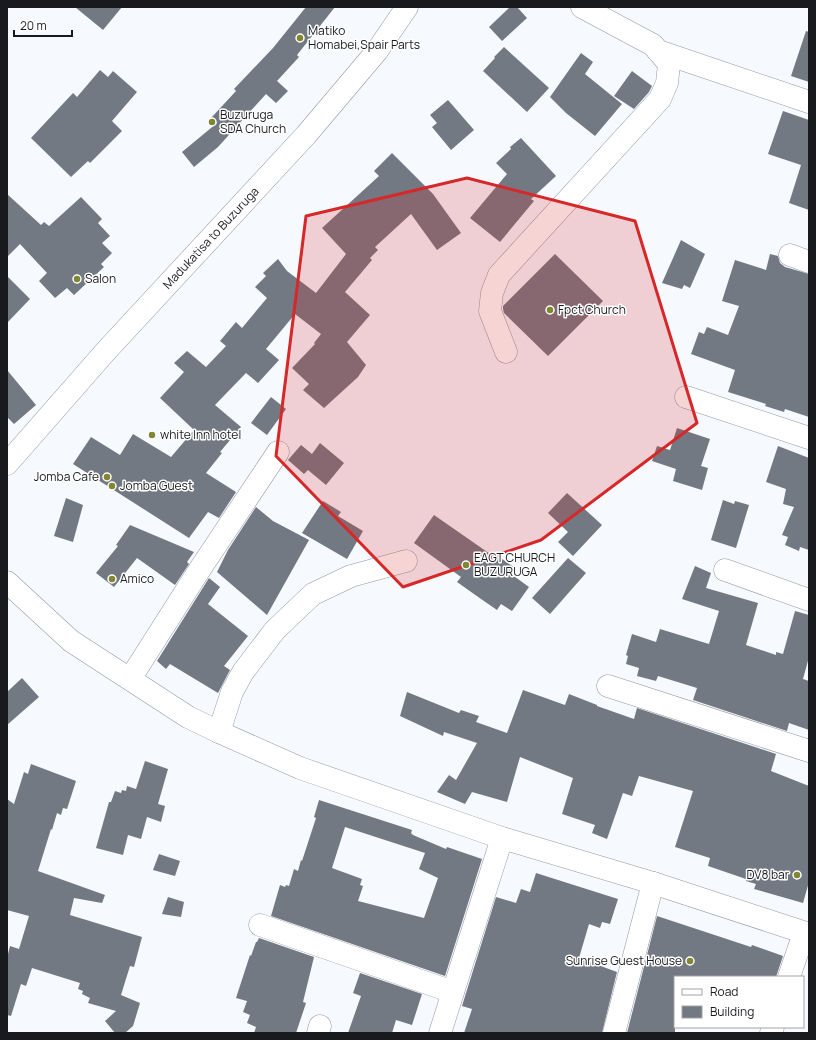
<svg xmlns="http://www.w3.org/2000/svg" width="816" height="1040" font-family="Manrope,sans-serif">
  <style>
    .building { fill: #737983; fill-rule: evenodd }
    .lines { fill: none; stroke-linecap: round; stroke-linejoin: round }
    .minor-casing { stroke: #9298a3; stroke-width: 23 }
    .major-casing { stroke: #9298a3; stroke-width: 23 }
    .minor { stroke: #fff; stroke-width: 22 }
    .major { stroke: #fff; stroke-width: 22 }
    .marked { fill: #d62828; fill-opacity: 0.2; stroke: #d62828; stroke-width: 3; stroke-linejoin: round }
    .poi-dot { fill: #818632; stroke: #fff; stroke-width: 1.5 }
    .labels { text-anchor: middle; stroke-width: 3; stroke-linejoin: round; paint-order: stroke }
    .poi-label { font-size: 12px; fill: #181a1e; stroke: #fff; text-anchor: start }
    .street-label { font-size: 12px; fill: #181a1e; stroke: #fff }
  </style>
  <rect width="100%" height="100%" fill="#f6f9fe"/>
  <g class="building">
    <path d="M 75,7 L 122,7 L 103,30 Z"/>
    <path d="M 306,7 L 335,7 L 297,55 L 299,57 L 277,81 L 288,91 L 276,103 L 266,94 L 218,147 L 194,167 L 182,152 L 217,123 L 211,118 L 236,91 L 234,89 L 273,48 Z"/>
    <path d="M 510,7 L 517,7 L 527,18 L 502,41 L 489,27 Z"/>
    <path d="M 806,31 L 809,32 L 809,82 L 791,76 Z"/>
    <path d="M 504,47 L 549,88 L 527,112 L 483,71 L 495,58 L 494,57 Z"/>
    <path d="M 581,53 L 593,62 L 585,74 L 622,104 L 595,136 L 566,113 L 550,97 Z"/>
    <path d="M 100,70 L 108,77 L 113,71 L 137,92 L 112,121 L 122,131 L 90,163 L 88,161 L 71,177 L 31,138 L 73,93 L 77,97 Z"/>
    <path d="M 632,71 L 652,86 L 649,92 L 634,109 L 614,96 Z"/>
    <path d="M 448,100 L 474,130 L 451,150 L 432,127 L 437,123 L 430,115 Z"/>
    <path d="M 783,111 L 809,120 L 809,210 L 789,203 L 801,165 L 768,154 Z"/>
    <path d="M 521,138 L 556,176 L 531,199 L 534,201 L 500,242 L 470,218 L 507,174 L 496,163 L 511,149 L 510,147 Z"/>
    <path d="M 392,153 L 433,194 L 461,233 L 437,250 L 411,214 L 375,247 L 378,250 L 370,258 L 372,260 L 345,292 L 370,315 L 347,342 L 366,365 L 358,377 L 324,408 L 303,390 L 309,384 L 292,368 L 315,344 L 314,343 L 321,334 L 295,314 L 266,349 L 279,360 L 258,383 L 246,373 L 215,405 L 241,427 L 220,452 L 222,453 L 206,473 L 236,492 L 219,518 L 208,512 L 189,538 L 73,464 L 91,437 L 120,455 L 133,434 L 171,457 L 194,430 L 160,398 L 184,372 L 174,363 L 187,351 L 206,367 L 226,346 L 220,341 L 236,322 L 242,328 L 267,298 L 255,287 L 266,276 L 263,273 L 278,259 L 287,271 L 316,293 L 346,254 L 322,228 L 379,176 L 374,171 Z"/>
    <path d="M 7,194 L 41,225 L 44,222 L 49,226 L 81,197 L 102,219 L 98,223 L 110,236 L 102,243 L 112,253 L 101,264 L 104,267 L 74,295 L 67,288 L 55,298 L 39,281 L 47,273 L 20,244 L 7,257 Z"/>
    <path d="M 681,240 L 705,254 L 690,288 L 684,285 L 682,289 L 662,283 Z"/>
    <path d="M 555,254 L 603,301 L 548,356 L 504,313 L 503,309 L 503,306 Z"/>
    <path d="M 770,254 L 778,256 L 780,263 L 785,267 L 809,274 L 809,417 L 785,409 L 784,412 L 765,406 L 766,404 L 728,392 L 735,370 L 691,354 L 699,332 L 704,334 L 707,327 L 728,335 L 739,306 L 722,301 L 735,260 L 766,270 Z"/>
    <path d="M 7,276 L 30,299 L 7,323 Z"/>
    <path d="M 7,370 L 36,405 L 14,424 L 7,417 Z"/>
    <path d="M 271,397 L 286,409 L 267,435 L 251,423 Z"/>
    <path d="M 677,428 L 710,439 L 701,466 L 708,468 L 702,490 L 673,481 L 676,469 L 652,461 L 657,446 L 670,450 Z"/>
    <path d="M 320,443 L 344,463 L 326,485 L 308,470 L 304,474 L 288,460 L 301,445 L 312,454 Z"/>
    <path d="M 778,446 L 809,458 L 809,550 L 800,547 L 799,551 L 785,545 L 788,537 L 782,535 L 794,507 L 783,504 L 786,489 L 766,482 Z"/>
    <path d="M 567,493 L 602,525 L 573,556 L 558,542 L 568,532 L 548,513 Z"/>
    <path d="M 66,498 L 83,505 L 73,542 L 54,536 Z"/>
    <path d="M 723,500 L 734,504 L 735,501 L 749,505 L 736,548 L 711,540 Z"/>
    <path d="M 323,501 L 341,512 L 338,516 L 363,531 L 347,559 L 302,533 Z"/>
    <path d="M 256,507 L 273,521 L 309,540 L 267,615 L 217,572 L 228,550 Z"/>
    <path d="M 434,515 L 493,556 L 495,554 L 515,568 L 511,574 L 529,587 L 512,611 L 501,604 L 497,610 L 481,599 L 457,582 L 461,577 L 414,543 Z"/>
    <path d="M 130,525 L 194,552 L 187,562 L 189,564 L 175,585 L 137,558 L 114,587 L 96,573 L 118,546 L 116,545 Z"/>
    <path d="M 568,558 L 586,573 L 550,614 L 532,598 Z"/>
    <path d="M 695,566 L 711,573 L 706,588 L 758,603 L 746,645 L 776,655 L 776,652 L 783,654 L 795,611 L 809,615 L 809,657 L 803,679 L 809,681 L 809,730 L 789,723 L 787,731 L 693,700 L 697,688 L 658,676 L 656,681 L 637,676 L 639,668 L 626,664 L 628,656 L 626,655 L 632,634 L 656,642 L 660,629 L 709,644 L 719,611 L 682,599 Z"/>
    <path d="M 209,578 L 220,587 L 208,604 L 248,636 L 224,666 L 230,670 L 218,693 L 170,664 L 166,669 L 157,661 Z"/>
    <path d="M 22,678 L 39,697 L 7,725 L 7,692 Z"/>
    <path d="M 523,690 L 565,705 L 569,694 L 597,705 L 597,706 L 634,719 L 637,708 L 776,754 L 771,771 L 809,786 L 809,882 L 803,903 L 754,889 L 756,884 L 746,881 L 746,879 L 708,866 L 710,858 L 675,847 L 693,791 L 639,776 L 632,796 L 623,793 L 607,839 L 592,833 L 595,825 L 562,814 L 573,778 L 520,757 L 507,802 L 472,792 L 465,804 L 437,792 L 449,775 L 456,780 L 477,743 L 444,732 L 443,736 L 400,716 L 407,692 L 459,713 L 461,710 L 479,716 L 476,722 L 507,733 Z"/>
    <path d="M 145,761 L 168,769 L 158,804 L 165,806 L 161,822 L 147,817 L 141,839 L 128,835 L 123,855 L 96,848 L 109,802 L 111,802 L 115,791 L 121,793 L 122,790 L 126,791 L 127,786 L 136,789 Z"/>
    <path d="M 31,764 L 76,781 L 67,809 L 63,808 L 61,815 L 57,813 L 52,830 L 51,829 L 38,871 L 105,895 L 102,903 L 74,898 L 70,915 L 142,937 L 134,967 L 130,966 L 121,995 L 140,1003 L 133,1026 L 125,1033 L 115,1033 L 105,1021 L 116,1011 L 88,1003 L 90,998 L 82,994 L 83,991 L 78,989 L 80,983 L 32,968 L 26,986 L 21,984 L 11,1016 L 7,1015 L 7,958 L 10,946 L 19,949 L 29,916 L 7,910 L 7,799 L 14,804 L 24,772 L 28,774 Z"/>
    <path d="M 319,800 L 412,830 L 411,833 L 413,835 L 446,849 L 447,847 L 482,859 L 445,976 L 271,916 L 280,885 L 285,887 L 286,885 L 289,886 L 294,869 L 298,871 L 301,860 L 302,861 L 316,818 L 314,817 ZM 345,827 L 425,853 L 419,869 L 438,878 L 424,918 L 358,901 L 363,886 L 360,885 L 362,879 L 332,868 Z"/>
    <path d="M 159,854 L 180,861 L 175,876 L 153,870 Z"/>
    <path d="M 536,873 L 618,899 L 610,924 L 602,922 L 600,928 L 589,924 L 579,958 L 617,972 L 602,1033 L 464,1033 L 472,1009 L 462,1006 L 496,897 L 516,903 L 521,889 L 530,892 Z"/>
    <path d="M 168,897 L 184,902 L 181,917 L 162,914 Z"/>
    <path d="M 657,916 L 751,947 L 752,945 L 783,956 L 776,977 L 675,977 L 675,1033 L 627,1033 Z"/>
    <path d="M 259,938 L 314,957 L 303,1002 L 306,1003 L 296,1033 L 254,1033 L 256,1027 L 247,1023 L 250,1015 L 243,1012 L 247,1001 L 236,998 L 250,955 L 251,956 L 256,942 L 257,942 Z"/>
    <path d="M 360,973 L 422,994 L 412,1025 L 396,1020 L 392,1033 L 348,1033 L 361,996 L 353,993 Z"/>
  </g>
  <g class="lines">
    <defs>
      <g id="minor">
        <path d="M 658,51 L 809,102"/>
        <path d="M 790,255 L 809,262"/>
        <path d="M 506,352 L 490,311 L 492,293 L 499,275 L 660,99 L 667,83 L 669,64 L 653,45 L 582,7"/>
        <path d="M 686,397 L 809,438"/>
        <path d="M 725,570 L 809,600"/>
        <path d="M 7,582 L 71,641 L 188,717 L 219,732 L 300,768 L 502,838 L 653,883 L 809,934"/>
        <path d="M 130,679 L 200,569 L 278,452"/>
        <path d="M 608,686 L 809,751"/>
        <path d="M 219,732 L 232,692 L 243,672 L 275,630 L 313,594 L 351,576 L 406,561"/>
        <path d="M 260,925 L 453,992"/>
        <path d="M 789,977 L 804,933"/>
        <path d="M 318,1033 L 320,1026"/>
        <path d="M 440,1033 L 502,838"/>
        <path d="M 614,1033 L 653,883"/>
        <path d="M 771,1033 L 773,1027"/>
      </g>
      <path id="major" d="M 7,464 L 106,351 L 306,135 L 377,51 L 407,7"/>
    </defs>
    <use href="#minor" class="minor-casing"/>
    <use href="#major" class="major-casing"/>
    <use href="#minor" class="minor"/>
    <use href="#major" class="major"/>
  </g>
  <path class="marked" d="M 467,178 L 635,221 L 697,423 L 541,540 L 403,587 L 276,456 L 306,216 Z"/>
  <g class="poi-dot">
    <circle cx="300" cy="38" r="4"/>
    <circle cx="212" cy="122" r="4"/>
    <circle cx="77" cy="279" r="4"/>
    <circle cx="550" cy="310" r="4"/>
    <circle cx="152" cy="435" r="4"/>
    <circle cx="107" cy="477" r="4"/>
    <circle cx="112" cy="486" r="4"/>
    <circle cx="466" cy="565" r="4"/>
    <circle cx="112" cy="579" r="4"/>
    <circle cx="797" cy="875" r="4"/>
    <circle cx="690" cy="961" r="4"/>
  </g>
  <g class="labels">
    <g class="poi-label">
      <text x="308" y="35">Matiko<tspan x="308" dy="14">Homabei,Spair Parts</tspan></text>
      <text x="220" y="119">Buzuruga<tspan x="220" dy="14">SDA Church</tspan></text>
      <text x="85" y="283">Salon</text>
      <text x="558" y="314">Fpct Church</text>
      <text x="160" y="439">white Inn hotel</text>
      <text x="99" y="481" text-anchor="end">Jomba Cafe</text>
      <text x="120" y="490">Jomba Guest</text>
      <text x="474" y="562">EAGT CHURCH<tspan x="474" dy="14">BUZURUGA</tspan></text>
      <text x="120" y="583">Amico</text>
      <text x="789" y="879" text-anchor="end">DV8 bar</text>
      <text x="682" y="965" text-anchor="end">Sunrise Guest House</text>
    </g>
    <g class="street-label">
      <text transform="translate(211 238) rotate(-47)" y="4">Madukatisa to Buzuruga</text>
    </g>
  </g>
  <rect width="816" height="1040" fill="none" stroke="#181a1e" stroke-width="16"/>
  <rect x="674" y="976" width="130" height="52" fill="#ffffff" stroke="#a3a3a5"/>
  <rect x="682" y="989" width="20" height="6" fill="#ffffff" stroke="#a3a3a5"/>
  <text x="710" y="996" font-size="12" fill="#181a1e">Road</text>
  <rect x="682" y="1006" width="20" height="12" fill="#737983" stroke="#a3a3a5"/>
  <text x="710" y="1016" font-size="12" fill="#181a1e">Building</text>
  <path d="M14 30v6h58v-6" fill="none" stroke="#181a1e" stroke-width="2"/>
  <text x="20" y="30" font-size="12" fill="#181a1e" stroke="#ffffff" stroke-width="3" paint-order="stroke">20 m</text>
</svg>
